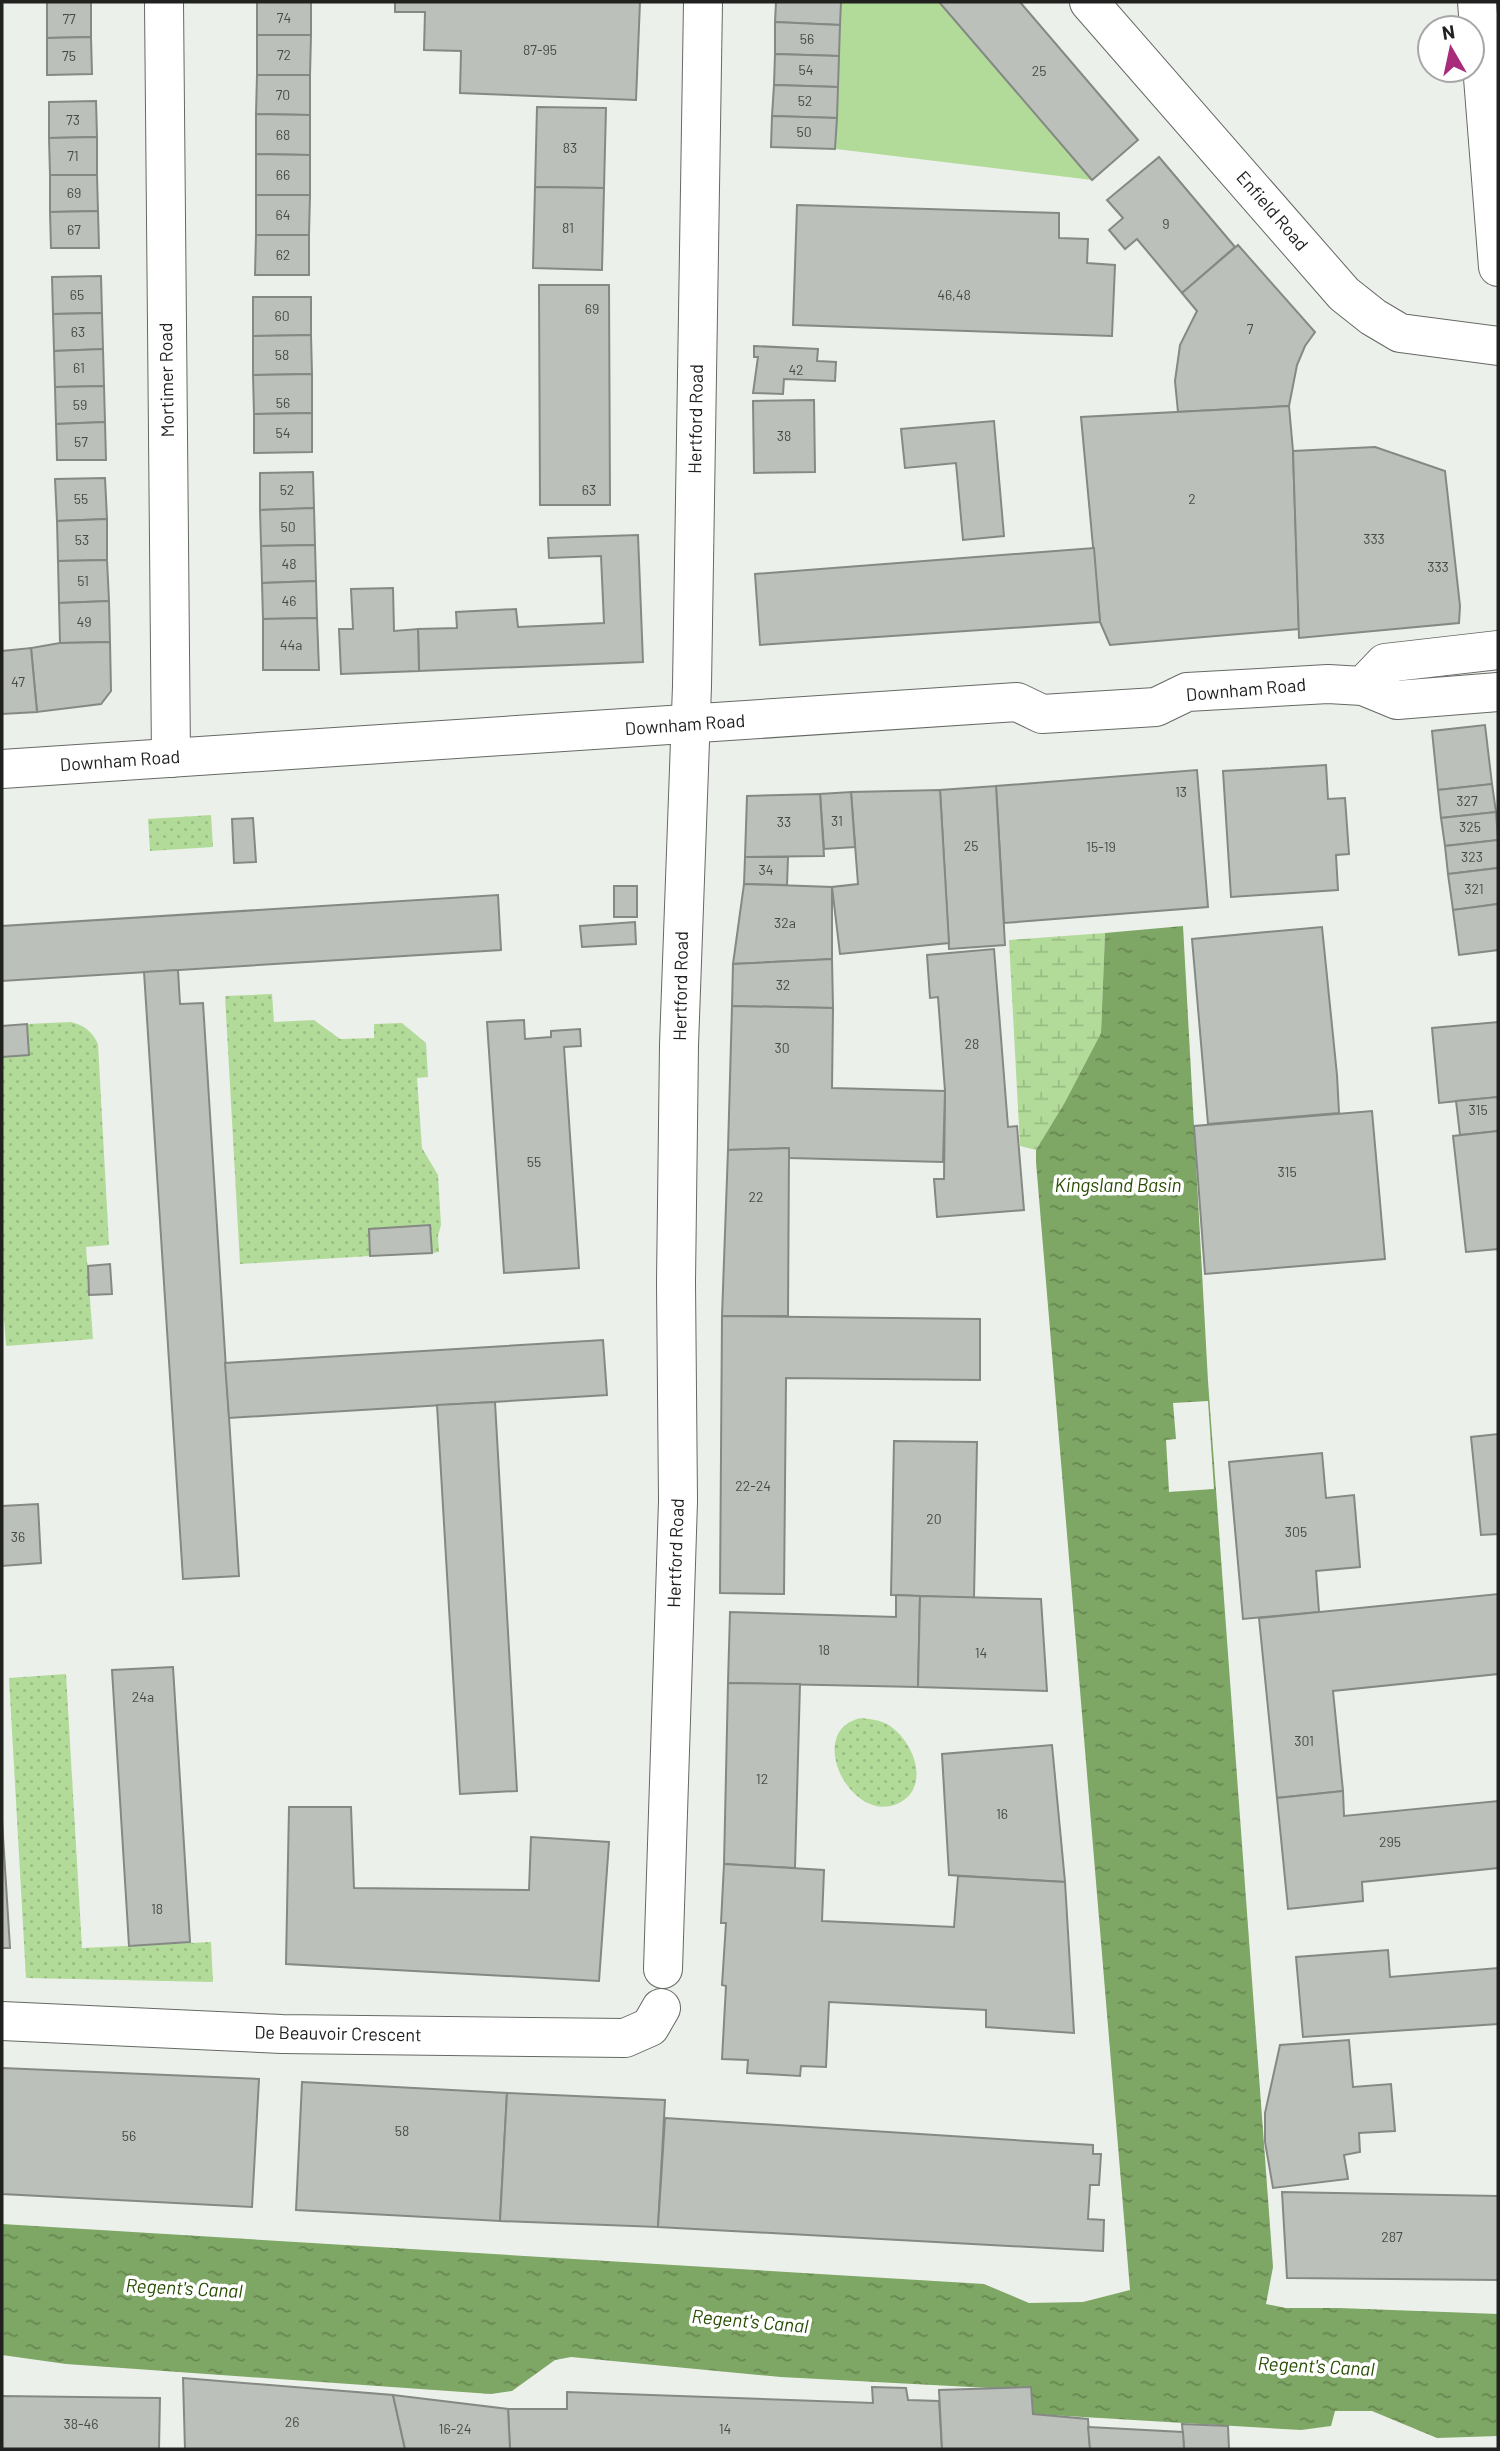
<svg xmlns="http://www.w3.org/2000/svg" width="1500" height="2451" font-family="Barlow,sans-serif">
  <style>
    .grass { fill: url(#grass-dots) }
    .wetland { fill: url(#wetland-marsh) }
    .garden { fill: #b2db99 }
    .water { fill: url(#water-ripples) }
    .pier { fill: #ecf0ea }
    .building { fill: #bcc0ba; stroke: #858983; stroke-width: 2 }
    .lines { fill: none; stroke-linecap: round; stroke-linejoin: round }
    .minor-casing { stroke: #656964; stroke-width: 40 }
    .highway-casing { stroke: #656964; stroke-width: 40 }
    .minor { stroke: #fff; stroke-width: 38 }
    .highway { stroke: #fff; stroke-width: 38 }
    .labels { text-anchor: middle; stroke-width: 7; stroke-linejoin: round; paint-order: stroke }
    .number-label { font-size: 14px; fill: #484a46 }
    .street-label { font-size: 18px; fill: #212220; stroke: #fff }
    .water-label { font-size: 19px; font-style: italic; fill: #284d03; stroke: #fff }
  </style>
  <defs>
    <pattern id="grass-dots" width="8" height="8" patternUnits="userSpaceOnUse" patternTransform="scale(1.75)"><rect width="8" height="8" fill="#b2db99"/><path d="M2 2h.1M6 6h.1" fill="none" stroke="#99bc84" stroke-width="1.8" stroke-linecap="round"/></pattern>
    <pattern id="wetland-marsh" width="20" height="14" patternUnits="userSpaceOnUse" patternTransform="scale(1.75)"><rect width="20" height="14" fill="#b2db99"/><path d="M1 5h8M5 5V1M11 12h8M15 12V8" fill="none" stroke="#99bc84"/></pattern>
    <pattern id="water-ripples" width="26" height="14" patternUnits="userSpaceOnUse" patternTransform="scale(1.75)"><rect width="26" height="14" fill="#7ea664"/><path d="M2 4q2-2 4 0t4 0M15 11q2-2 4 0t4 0" fill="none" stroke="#678752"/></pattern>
  </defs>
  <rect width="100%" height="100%" fill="#ecf0ea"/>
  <g class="grass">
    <path d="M 211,815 L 213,847 L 150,851 L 148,819 Z"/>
    <path d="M 272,994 L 274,1022 L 314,1020 L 340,1039 L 374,1038 L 374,1024 L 402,1023 L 426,1043 L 428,1077 L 417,1078 L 422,1148 L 438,1175 L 441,1225 L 438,1236 L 439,1252 L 432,1253 L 430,1225 L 369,1229 L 370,1256 L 240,1264 L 225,996 Z"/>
    <path d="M 71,1022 C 85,1026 92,1031 98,1044 L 109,1245 L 86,1247 L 93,1339 L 6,1346 L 2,1289 L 2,1057 L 28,1055 L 27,1024 Z"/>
    <path d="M 66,1674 L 82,1948 L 211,1942 L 213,1982 L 26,1978 L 9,1678 Z"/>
    <path d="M 861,1718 C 870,1719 879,1720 887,1724 C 913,1739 933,1788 897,1804 C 850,1824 804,1730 861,1718 Z"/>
  </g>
  <path class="wetland" d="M 1105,933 L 1101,1033 L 1065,1102 L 1036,1150 L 1020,1146 L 1009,940 Z"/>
  <path class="garden" d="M 840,2 L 939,2 L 1092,180 L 836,149 Z"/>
  <path class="water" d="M 1183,926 L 1208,1381 L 1273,2267 L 1266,2304 L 1286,2308 L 1339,2308 L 1498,2314 L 1498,2436 L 1437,2438 L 1372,2411 L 1335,2411 L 1331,2426 L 1301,2430 L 1033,2414 L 1027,2390 L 781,2377 L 571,2357 L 555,2360 L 512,2391 L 491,2394 L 66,2364 L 2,2355 L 2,2224 L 984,2284 L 1029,2303 L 1083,2302 L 1130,2290 L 1036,1162 L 1036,1150 L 1065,1102 L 1101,1033 L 1105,933 Z"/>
  <path class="pier" d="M 1208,1401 L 1214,1489 L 1169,1492 L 1166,1440 L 1176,1439 L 1173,1403 Z"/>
  <g class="building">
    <path d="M 47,2 L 91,2 L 91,37 L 47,38 Z"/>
    <rect x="257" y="2" width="54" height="33"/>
    <path d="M 395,2 L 640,2 L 636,100 L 460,93 L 461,51 L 424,50 L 425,12 L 395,12 Z"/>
    <path d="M 776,2 L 841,2 L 840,25 L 775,22 Z"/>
    <path d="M 939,2 L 1020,2 L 1138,140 L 1092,180 Z"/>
    <path d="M 775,22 L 840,25 L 839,56 L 775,54 Z"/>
    <path d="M 257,35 L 311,35 L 310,75 L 257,75 Z"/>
    <path d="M 91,37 L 92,74 L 47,75 L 47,38 Z"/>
    <path d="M 775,54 L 839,56 L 838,87 L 774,85 Z"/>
    <path d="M 257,75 L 310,75 L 310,115 L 256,114 Z"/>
    <path d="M 774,85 L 838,87 L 837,118 L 772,116 Z"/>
    <path d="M 96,101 L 97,137 L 49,138 L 49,102 Z"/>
    <path d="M 537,107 L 606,108 L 604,188 L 535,187 Z"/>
    <path d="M 256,114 L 310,115 L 310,155 L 256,154 Z"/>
    <path d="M 772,116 L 837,118 L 835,149 L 771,147 Z"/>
    <path d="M 97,137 L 97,175 L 50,175 L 49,138 Z"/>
    <path d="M 256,154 L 310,155 L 310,195 L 256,195 Z"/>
    <path d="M 1159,157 L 1235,247 L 1182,293 L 1137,239 L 1125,249 L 1109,230 L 1123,218 L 1107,200 Z"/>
    <path d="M 50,175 L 97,175 L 98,211 L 50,212 Z"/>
    <path d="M 535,187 L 604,188 L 602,270 L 533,268 Z"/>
    <path d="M 256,195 L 310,195 L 309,235 L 256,235 Z"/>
    <path d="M 797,205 L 1059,213 L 1059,238 L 1088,239 L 1087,263 L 1115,265 L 1112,336 L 793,325 Z"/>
    <path d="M 98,211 L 99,248 L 51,248 L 50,212 Z"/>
    <path d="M 256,235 L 309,235 L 309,275 L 255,275 Z"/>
    <path d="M 1238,245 L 1315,332 L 1305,346 L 1297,365 L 1289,406 L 1178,412 L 1175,381 L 1180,345 L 1197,311 L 1182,293 Z"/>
    <path d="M 101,276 L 102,313 L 53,314 L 52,277 Z"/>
    <path d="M 539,285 L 609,285 L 610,505 L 540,505 Z"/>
    <path d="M 253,297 L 311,297 L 311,335 L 253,336 Z"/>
    <path d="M 102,313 L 103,349 L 54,351 L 53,314 Z"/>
    <path d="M 311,335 L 312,374 L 253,375 L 253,336 Z"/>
    <path d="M 754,346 L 818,349 L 817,361 L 836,362 L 835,381 L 784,379 L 783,394 L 753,393 L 758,357 L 754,357 Z"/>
    <path d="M 103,349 L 104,386 L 55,387 L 54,351 Z"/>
    <path d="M 312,374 L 312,413 L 254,414 L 253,375 Z"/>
    <path d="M 104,386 L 105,422 L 56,424 L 55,387 Z"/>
    <path d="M 814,400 L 815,472 L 754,473 L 753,401 Z"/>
    <path d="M 1289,406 L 1293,451 L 1299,629 L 1110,645 L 1100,622 L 1081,417 Z"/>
    <path d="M 312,413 L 312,452 L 254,453 L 254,414 Z"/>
    <path d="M 994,421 L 1004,536 L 963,540 L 956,463 L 905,468 L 901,429 Z"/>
    <path d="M 105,422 L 106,460 L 57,460 L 56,424 Z"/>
    <path d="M 1375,447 L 1445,471 L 1460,606 L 1459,623 L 1299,638 L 1293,451 Z"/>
    <path d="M 313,472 L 314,508 L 260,510 L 260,473 Z"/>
    <path d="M 105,478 L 107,519 L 57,521 L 55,479 Z"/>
    <path d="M 314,508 L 315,545 L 261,546 L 260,510 Z"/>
    <path d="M 107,519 L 107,560 L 58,561 L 57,521 Z"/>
    <path d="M 638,535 L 643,662 L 419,671 L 418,629 L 457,628 L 456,612 L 516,609 L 518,627 L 604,623 L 601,556 L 549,558 L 548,538 Z"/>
    <path d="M 315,545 L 316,581 L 262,583 L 261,546 Z"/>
    <path d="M 1094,548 L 1100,622 L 760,645 L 755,574 Z"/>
    <path d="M 107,560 L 109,601 L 59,603 L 58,561 Z"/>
    <path d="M 316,581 L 317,618 L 263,619 L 262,583 Z"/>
    <path d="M 393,588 L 394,631 L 418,629 L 419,671 L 341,674 L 339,629 L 353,629 L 351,589 Z"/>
    <path d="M 109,601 L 110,642 L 60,643 L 59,603 Z"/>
    <path d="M 317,618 L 319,670 L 263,670 L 263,619 Z"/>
    <path d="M 110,642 L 111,691 L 101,704 L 37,712 L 31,648 L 60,643 Z"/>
    <path d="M 31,648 L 37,712 L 2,714 L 2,651 Z"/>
    <path d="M 1485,725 L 1492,784 L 1438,790 L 1432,731 Z"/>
    <path d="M 1326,765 L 1328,799 L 1345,798 L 1349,854 L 1336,855 L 1338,890 L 1231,897 L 1223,771 Z"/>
    <path d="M 1197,770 L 1208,907 L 1004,923 L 996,786 Z"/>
    <path d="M 1492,784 L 1496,812 L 1441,818 L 1438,790 Z"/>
    <path d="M 996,786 L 1005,945 L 949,949 L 940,790 Z"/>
    <path d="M 940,790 L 949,943 L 840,954 L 832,887 L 858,884 L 851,792 Z"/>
    <path d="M 851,792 L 855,847 L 824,849 L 820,794 Z"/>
    <path d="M 820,794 L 824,856 L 745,857 L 747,796 Z"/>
    <path d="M 1496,812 L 1498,840 L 1445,846 L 1441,818 Z"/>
    <path d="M 253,818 L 256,862 L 234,863 L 232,819 Z"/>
    <path d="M 1498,840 L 1498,868 L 1448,874 L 1445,846 Z"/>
    <path d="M 745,857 L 788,857 L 787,885 L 744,884 Z"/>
    <path d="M 1498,868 L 1498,904 L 1453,910 L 1448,874 Z"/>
    <path d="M 744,884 L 832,887 L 832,959 L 733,964 Z"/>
    <rect x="614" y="886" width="23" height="31"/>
    <path d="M 498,895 L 501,950 L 2,981 L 2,926 Z"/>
    <path d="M 1498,904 L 1498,950 L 1459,955 L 1453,910 Z"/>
    <path d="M 635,922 L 636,944 L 582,947 L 580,926 Z"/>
    <path d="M 1322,927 L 1337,1075 L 1339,1113 L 1208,1124 L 1192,939 Z"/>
    <path d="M 994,949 L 1008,1127 L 1017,1126 L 1024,1210 L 937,1217 L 934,1179 L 944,1179 L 945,1091 L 938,997 L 930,998 L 927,955 Z"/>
    <path d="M 832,959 L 833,1008 L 732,1006 L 733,964 Z"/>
    <path d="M 178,970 L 180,1004 L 203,1003 L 239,1576 L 183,1579 L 144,972 Z"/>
    <path d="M 732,1006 L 833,1008 L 832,1088 L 945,1091 L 943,1162 L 789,1158 L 789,1148 L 728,1150 Z"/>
    <path d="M 524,1020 L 525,1039 L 551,1037 L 551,1031 L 580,1029 L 581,1046 L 564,1047 L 579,1268 L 504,1273 L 487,1022 Z"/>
    <path d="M 1498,1022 L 1498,1097 L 1439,1103 L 1432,1028 Z"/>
    <path d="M 27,1024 L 29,1055 L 2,1057 L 2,1026 Z"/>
    <path d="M 1498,1097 L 1498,1131 L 1460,1135 L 1456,1101 Z"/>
    <path d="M 1372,1111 L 1385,1259 L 1205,1274 L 1194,1126 Z"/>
    <path d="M 1498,1131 L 1498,1249 L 1466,1252 L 1453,1136 Z"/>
    <path d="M 789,1148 L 788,1316 L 722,1316 L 728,1150 Z"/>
    <path d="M 430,1225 L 432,1253 L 370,1256 L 369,1229 Z"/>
    <path d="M 110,1264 L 112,1294 L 89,1295 L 88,1266 Z"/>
    <path d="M 722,1316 L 980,1319 L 980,1380 L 786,1378 L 784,1594 L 720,1593 Z"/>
    <path d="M 603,1340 L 607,1395 L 229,1418 L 225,1363 Z"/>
    <path d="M 495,1402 L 517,1791 L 460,1794 L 437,1405 Z"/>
    <path d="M 1498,1434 L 1498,1534 L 1481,1535 L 1471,1437 Z"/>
    <path d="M 894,1441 L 977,1442 L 974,1598 L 891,1595 Z"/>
    <path d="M 1322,1453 L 1326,1498 L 1354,1495 L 1360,1567 L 1316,1571 L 1319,1612 L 1243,1619 L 1229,1462 Z"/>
    <path d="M 38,1504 L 41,1563 L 2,1566 L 2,1506 Z"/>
    <path d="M 1498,1594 L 1498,1674 L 1333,1691 L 1343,1791 L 1277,1798 L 1259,1618 Z"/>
    <path d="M 896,1595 L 920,1596 L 918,1687 L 728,1683 L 730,1612 L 896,1617 Z"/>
    <path d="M 920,1596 L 1041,1599 L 1047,1691 L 918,1687 Z"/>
    <path d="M 173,1667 L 190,1942 L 129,1946 L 112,1670 Z"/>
    <path d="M 728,1683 L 800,1684 L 795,1868 L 724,1864 Z"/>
    <path d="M 1052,1745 L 1065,1882 L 949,1875 L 942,1754 Z"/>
    <path d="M 1343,1791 L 1344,1816 L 1498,1801 L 1498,1868 L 1362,1882 L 1363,1901 L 1288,1909 L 1277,1798 Z"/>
    <path d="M 289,1807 L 351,1807 L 354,1888 L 529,1890 L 531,1837 L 609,1842 L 599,1981 L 286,1964 Z"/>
    <path d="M 2,1820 L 10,1948 L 2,1948 Z"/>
    <path d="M 724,1864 L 824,1870 L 822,1921 L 954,1927 L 958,1876 L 1065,1882 L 1074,2033 L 986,2027 L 986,2010 L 829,2002 L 826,2067 L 801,2066 L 800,2076 L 747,2073 L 748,2060 L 722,2059 L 726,1986 L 722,1985 L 726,1923 L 721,1923 Z"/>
    <path d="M 1388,1950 L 1390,1977 L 1498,1968 L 1498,2024 L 1303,2037 L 1296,1957 Z"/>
    <path d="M 1349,2040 L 1353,2087 L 1391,2084 L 1395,2131 L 1359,2133 L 1360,2152 L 1344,2155 L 1348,2179 L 1273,2188 L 1265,2142 L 1265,2113 L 1280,2045 Z"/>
    <path d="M 2,2068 L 259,2079 L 252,2207 L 2,2194 Z"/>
    <path d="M 302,2082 L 507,2093 L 500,2221 L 296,2210 Z"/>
    <path d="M 507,2093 L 665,2100 L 658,2227 L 500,2221 Z"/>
    <path d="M 665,2118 L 1093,2145 L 1093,2154 L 1101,2154 L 1099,2185 L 1090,2185 L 1088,2219 L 1104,2220 L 1103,2251 L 658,2227 Z"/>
    <path d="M 1282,2192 L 1498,2196 L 1498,2280 L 1287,2278 Z"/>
    <path d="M 183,2378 L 393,2395 L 405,2449 L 185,2449 Z"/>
    <path d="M 872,2387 L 906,2388 L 908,2400 L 939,2401 L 942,2449 L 510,2449 L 508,2409 L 567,2409 L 567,2392 L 873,2403 Z"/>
    <path d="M 1031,2387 L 1033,2414 L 1088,2419 L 1090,2449 L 942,2449 L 939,2390 Z"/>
    <path d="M 393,2395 L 508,2409 L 510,2449 L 405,2449 Z"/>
    <path d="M 2,2396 L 160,2398 L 159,2449 L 2,2449 Z"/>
    <path d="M 1182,2424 L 1228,2426 L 1229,2449 L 1184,2449 Z"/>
    <path d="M 1088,2427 L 1183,2432 L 1184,2449 L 1090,2449 Z"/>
  </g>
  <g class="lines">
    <defs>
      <g id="minor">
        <path d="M 164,2 L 171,758"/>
        <path d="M 1089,2 L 1344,294 L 1373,317 L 1400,333 L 1498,346"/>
        <path d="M 1363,686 L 1385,663 L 1498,650"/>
        <path d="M 2,769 L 1017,702 L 1042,714 L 1156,707 L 1187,692 L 1328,684 L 1363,686 L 1397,700 L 1498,692"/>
        <path d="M 663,1969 L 678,1501 L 676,1282 L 679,1045 L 692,686 L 703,2"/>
        <path d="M 2,2021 L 282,2034 L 625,2038 L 650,2027 L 661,2008"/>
      </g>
      <path id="highway" d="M 1477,2 L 1498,267"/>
    </defs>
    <use href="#minor" class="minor-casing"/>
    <use href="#highway" class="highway-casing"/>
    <use href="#minor" class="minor"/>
    <use href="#highway" class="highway"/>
  </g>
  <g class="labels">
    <g class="number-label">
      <text x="284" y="23">74</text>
      <text x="69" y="24">77</text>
      <text x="807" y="44">56</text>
      <text x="540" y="55">87-95</text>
      <text x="284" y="60">72</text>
      <text x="69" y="61">75</text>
      <text x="806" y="75">54</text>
      <text x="1039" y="76">25</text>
      <text x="283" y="100">70</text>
      <text x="805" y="106">52</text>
      <text x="73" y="125">73</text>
      <text x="804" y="137">50</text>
      <text x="283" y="140">68</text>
      <text x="570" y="153">83</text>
      <text x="73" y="161">71</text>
      <text x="283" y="180">66</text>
      <text x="74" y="198">69</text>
      <text x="283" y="220">64</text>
      <text x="1166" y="229">9</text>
      <text x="568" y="233">81</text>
      <text x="74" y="235">67</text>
      <text x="283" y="260">62</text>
      <text x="77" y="300">65</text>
      <text x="954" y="300">46,48</text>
      <text x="592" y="314">69</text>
      <text x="282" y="321">60</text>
      <text x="1250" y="334">7</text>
      <text x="78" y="337">63</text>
      <text x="282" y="360">58</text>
      <text x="79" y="373">61</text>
      <text x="796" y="375">42</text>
      <text x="283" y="408">56</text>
      <text x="80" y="410">59</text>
      <text x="283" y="438">54</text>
      <text x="784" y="441">38</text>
      <text x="81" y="447">57</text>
      <text x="287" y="495">52</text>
      <text x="589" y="495">63</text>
      <text x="81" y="504">55</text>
      <text x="1192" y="504">2</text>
      <text x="288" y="532">50</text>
      <text x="1374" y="544">333</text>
      <text x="82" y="545">53</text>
      <text x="289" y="569">48</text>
      <text x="1438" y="572">333</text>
      <text x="83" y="586">51</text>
      <text x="289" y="606">46</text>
      <text x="84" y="627">49</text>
      <text x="291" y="650">44a</text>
      <text x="18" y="687">47</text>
      <text x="1181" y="797">13</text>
      <text x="1467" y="806">327</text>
      <text x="837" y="826">31</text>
      <text x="784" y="827">33</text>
      <text x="1470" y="832">325</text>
      <text x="971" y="851">25</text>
      <text x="1101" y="852">15-19</text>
      <text x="1472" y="862">323</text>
      <text x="766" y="875">34</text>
      <text x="1474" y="894">321</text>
      <text x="785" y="928">32a</text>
      <text x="783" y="990">32</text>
      <text x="972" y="1049">28</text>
      <text x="782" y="1053">30</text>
      <text x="1478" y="1115">315</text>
      <text x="534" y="1167">55</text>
      <text x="1287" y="1177">315</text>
      <text x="756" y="1202">22</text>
      <text x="753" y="1491">22-24</text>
      <text x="934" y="1524">20</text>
      <text x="1296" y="1537">305</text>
      <text x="18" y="1542">36</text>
      <text x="824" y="1655">18</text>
      <text x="981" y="1658">14</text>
      <text x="143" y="1702">24a</text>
      <text x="1304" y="1746">301</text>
      <text x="762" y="1784">12</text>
      <text x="1002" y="1819">16</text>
      <text x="1390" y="1847">295</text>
      <text x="157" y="1914">18</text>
      <text x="402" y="2136">58</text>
      <text x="129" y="2141">56</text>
      <text x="1392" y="2242">287</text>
      <text x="292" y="2427">26</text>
      <text x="81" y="2429">38-46</text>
      <text x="455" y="2434">16-24</text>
      <text x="725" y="2434">14</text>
    </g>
    <g class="street-label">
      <text transform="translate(1272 211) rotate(49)" y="6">Enfield Road</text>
      <text transform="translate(167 380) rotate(-91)" y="6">Mortimer Road</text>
      <text transform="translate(696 419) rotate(-89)" y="6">Hertford Road</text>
      <text transform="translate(1246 690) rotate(-5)" y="6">Downham Road</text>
      <text transform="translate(685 725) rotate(-4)" y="6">Downham Road</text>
      <text transform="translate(120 761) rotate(-4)" y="6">Downham Road</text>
      <text transform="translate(681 986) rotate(-89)" y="6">Hertford Road</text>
      <text transform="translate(676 1553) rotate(-88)" y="6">Hertford Road</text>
      <text transform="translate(338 2034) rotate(1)" y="6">De Beauvoir Crescent</text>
    </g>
    <g class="water-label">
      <text x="1118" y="1192">Kingsland Basin</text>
      <text transform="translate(184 2288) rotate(3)" y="7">Regent's Canal</text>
      <text transform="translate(750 2321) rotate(5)" y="7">Regent's Canal</text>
      <text transform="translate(1316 2366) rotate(3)" y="7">Regent's Canal</text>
    </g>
  </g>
  <rect width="1500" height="2451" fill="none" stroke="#212220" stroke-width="7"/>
  <g transform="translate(1451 49) rotate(351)"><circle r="33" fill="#ffffff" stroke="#a6a7a6" stroke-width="2"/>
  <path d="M0-5L12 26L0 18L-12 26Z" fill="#a92b7c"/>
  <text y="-10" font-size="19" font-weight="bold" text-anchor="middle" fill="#212220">N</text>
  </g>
</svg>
